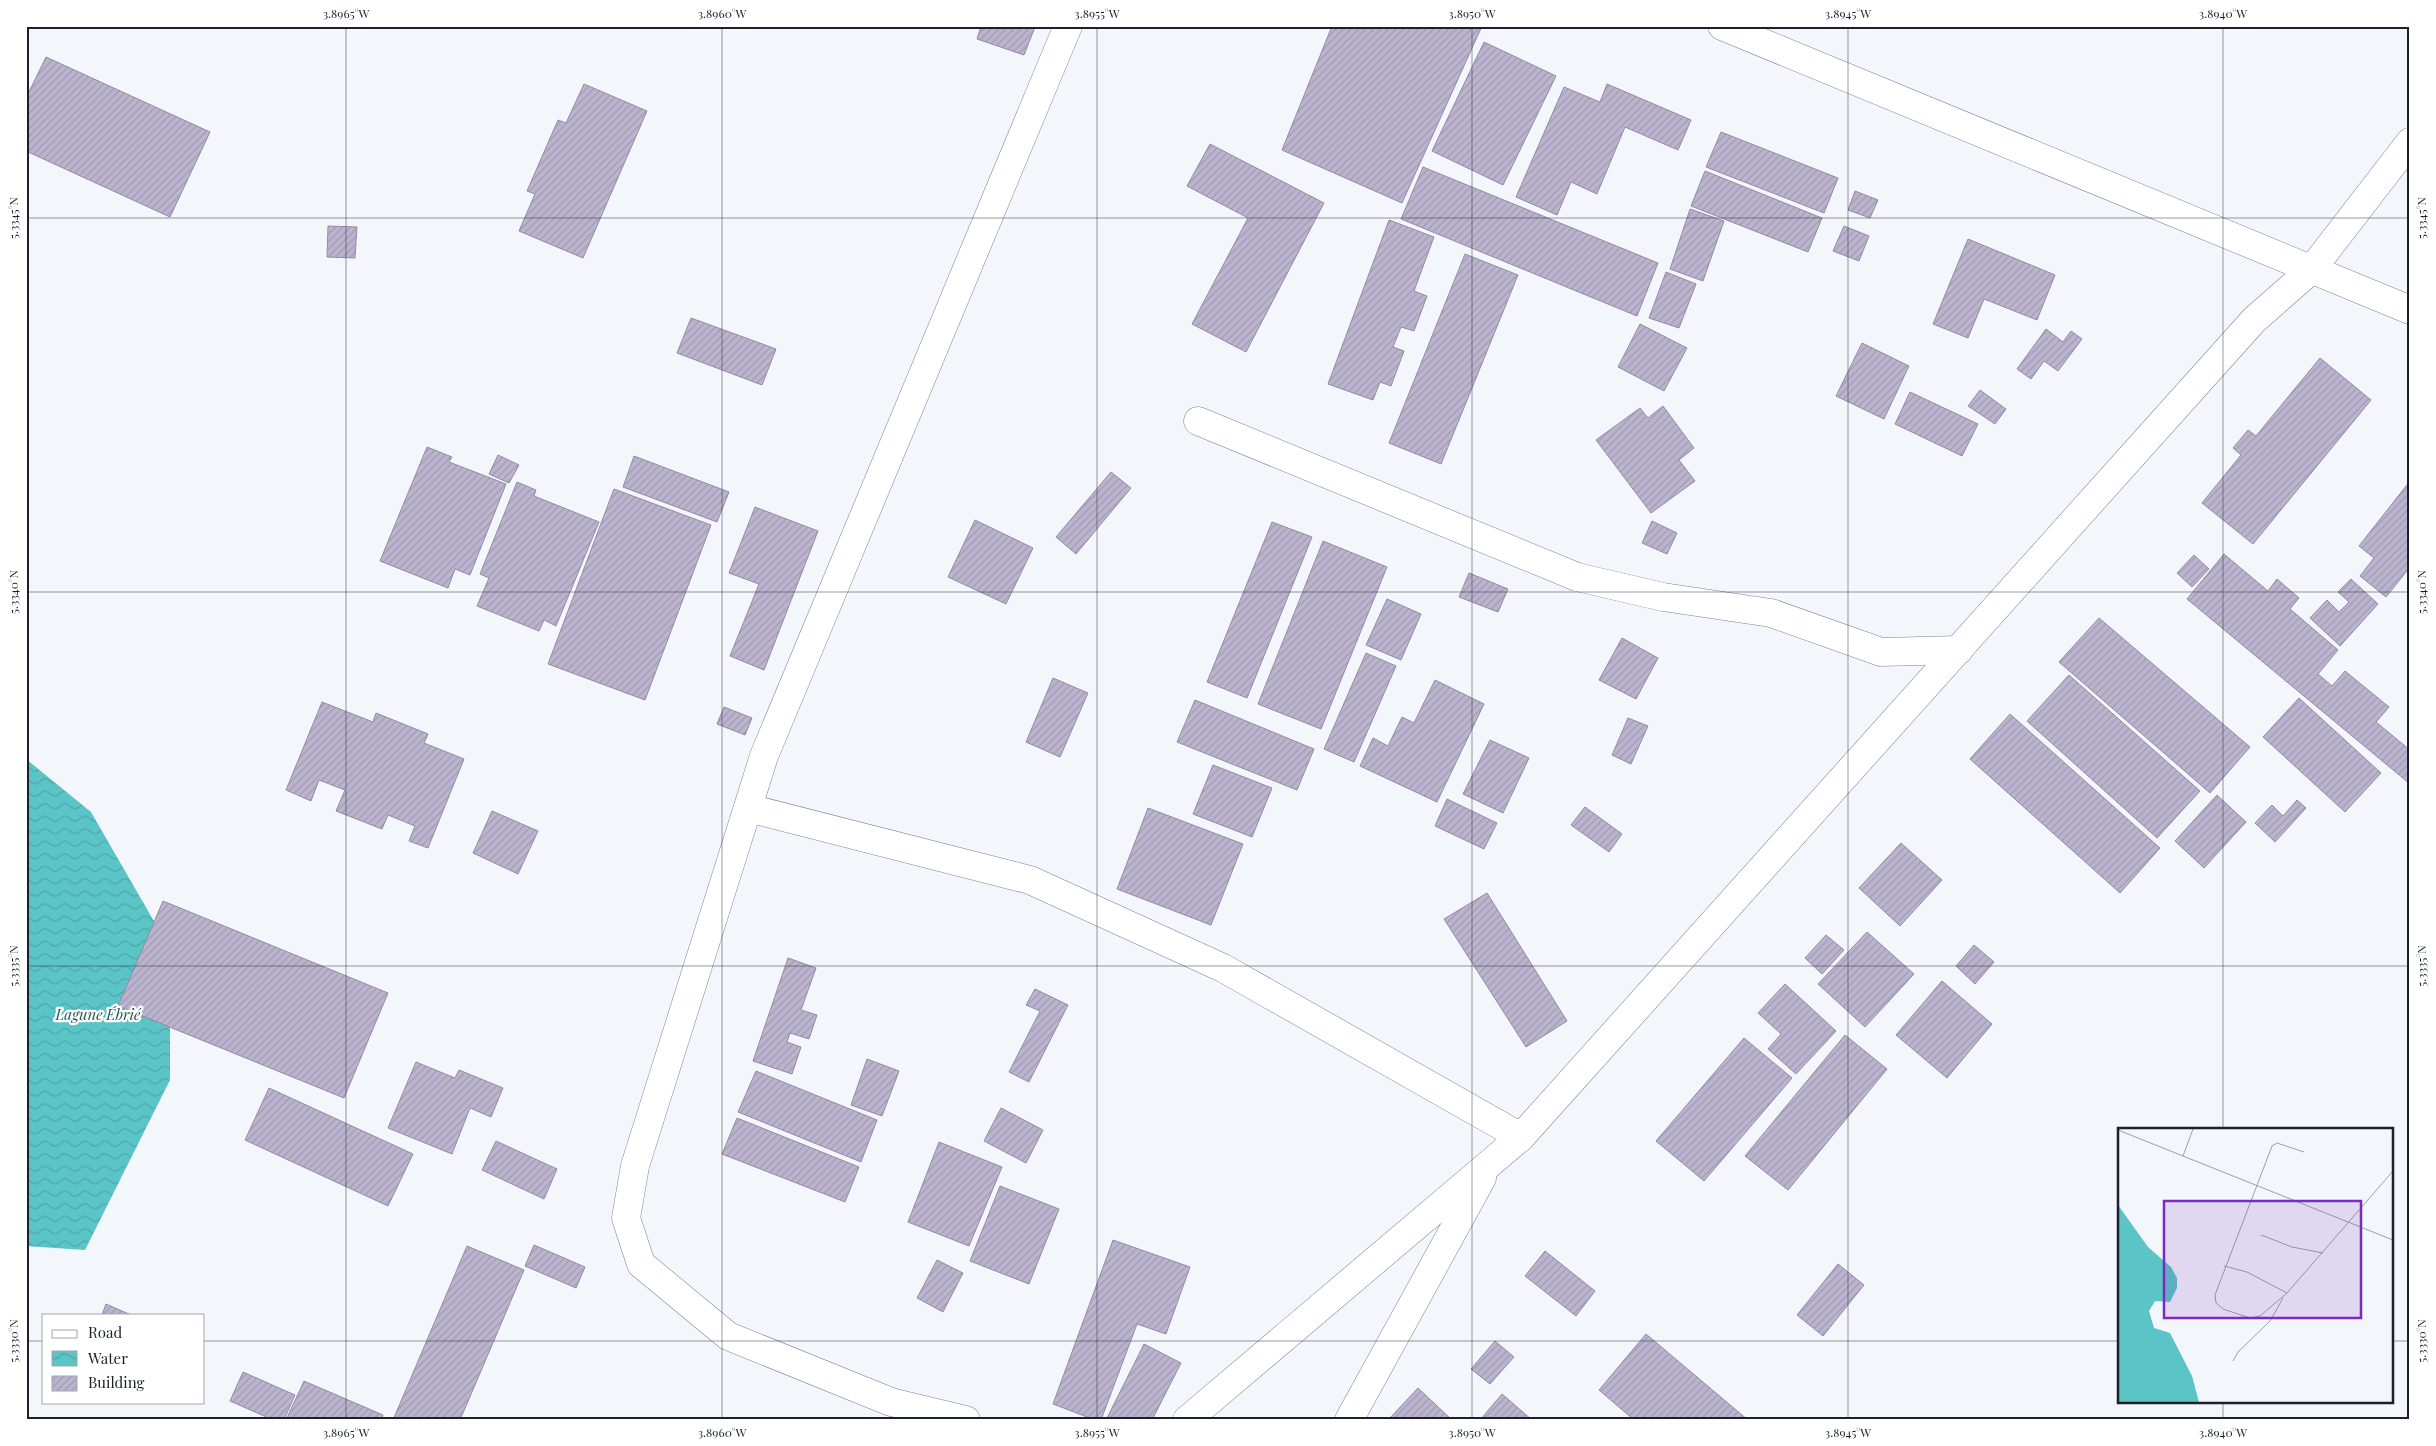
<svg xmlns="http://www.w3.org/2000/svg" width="2436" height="1446" font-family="'Playfair Display',serif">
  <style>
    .water { fill: url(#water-waves) }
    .building { fill: url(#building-hatch); stroke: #928ba5 }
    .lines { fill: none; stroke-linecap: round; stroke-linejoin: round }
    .street-casing { stroke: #79849c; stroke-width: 29 }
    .street { stroke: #fff; stroke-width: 28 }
    .ticks { fill: none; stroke: #1b2029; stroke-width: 1; stroke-opacity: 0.45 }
    .labels { text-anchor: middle; stroke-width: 4.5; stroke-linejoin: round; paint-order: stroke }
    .water-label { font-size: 15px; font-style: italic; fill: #255455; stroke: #fff }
    .inset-road { fill: none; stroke: #9da0a7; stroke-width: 1 }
    .view { fill: #7b2cbf; fill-opacity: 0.15; stroke: #7b2cbf; stroke-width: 2.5 }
    .inset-edge { fill: none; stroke: #1b2029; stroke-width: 2.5 }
    .neatline { fill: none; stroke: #1b2029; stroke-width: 2 }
    .ticks-label { font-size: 12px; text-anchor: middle; fill: #1b2029 }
  </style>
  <defs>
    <pattern id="water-waves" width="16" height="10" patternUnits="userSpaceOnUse" patternTransform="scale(1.25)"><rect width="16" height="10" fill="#5bc4c6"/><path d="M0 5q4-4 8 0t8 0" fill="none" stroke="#4fa8aa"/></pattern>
    <pattern id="building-hatch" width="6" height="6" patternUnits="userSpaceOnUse" patternTransform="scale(1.25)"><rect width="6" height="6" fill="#bcb4cf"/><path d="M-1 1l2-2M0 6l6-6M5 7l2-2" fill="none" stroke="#a19ab2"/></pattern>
  </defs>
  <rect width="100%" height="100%" fill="#f3f6fb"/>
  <path class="water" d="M 26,759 L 91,812 L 170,949 L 170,1080 L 85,1250 L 26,1246 Z"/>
  <g class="building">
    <path d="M 981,26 L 1033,26 L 1035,27 L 1024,55 L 977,39 Z"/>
    <path d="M 1332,26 L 1482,26 L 1402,203 L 1282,150 Z"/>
    <path d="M 1484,42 L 1556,76 L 1503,185 L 1432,151 Z"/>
    <path d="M 46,57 L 210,132 L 170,217 L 26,151 L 26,98 Z"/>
    <path d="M 584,84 L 647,111 L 583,258 L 519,231 L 535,194 L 527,191 L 558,120 L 566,123 Z"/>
    <path d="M 1607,84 L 1691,120 L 1678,150 L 1625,127 L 1597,194 L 1571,182 L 1557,215 L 1516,197 L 1564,87 L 1600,102 Z"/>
    <path d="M 1721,132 L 1838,178 L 1824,213 L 1706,167 Z"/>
    <path d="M 1210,144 L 1324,203 L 1246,352 L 1192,324 L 1248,218 L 1187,186 Z"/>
    <path d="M 1423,167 L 1658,263 L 1637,316 L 1401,219 Z"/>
    <path d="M 1705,171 L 1822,218 L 1808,252 L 1691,206 Z"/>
    <path d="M 1855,191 L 1878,200 L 1870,218 L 1848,210 Z"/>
    <path d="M 1690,209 L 1724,221 L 1703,281 L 1670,269 Z"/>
    <path d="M 1389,220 L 1434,237 L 1414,291 L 1427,296 L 1414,331 L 1401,327 L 1393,347 L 1404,351 L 1391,386 L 1380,382 L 1373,400 L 1328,384 Z"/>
    <path d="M 328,226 L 357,227 L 355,258 L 327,257 Z"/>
    <path d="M 1844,226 L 1869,236 L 1859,261 L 1833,251 Z"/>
    <path d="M 1968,239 L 2055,275 L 2037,320 L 1984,299 L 1968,338 L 1933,324 Z"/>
    <path d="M 1465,254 L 1518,275 L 1441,464 L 1389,443 Z"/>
    <path d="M 1666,272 L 1696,284 L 1679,328 L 1649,318 Z"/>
    <path d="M 691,318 L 776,349 L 762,385 L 677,353 Z"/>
    <path d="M 1640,324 L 1687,348 L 1664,391 L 1618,367 Z"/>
    <path d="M 2046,329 L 2063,342 L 2071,331 L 2082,339 L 2058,371 L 2044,361 L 2031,379 L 2017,369 Z"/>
    <path d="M 1862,343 L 1909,366 L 1884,419 L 1836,396 Z"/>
    <path d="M 2320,358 L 2371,400 L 2253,544 L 2202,503 L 2241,455 L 2233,448 L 2248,430 L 2256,436 Z"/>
    <path d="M 1980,390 L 2006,409 L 1995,424 L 1968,406 Z"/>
    <path d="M 1910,392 L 1978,424 L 1962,456 L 1895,424 Z"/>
    <path d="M 1663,406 L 1694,448 L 1679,460 L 1695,481 L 1651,513 L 1596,440 L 1640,408 L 1648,418 Z"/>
    <path d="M 427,447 L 452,457 L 449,462 L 506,484 L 470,575 L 455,569 L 448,588 L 380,561 Z"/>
    <path d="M 498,455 L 519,465 L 509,483 L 489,474 Z"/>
    <path d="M 634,456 L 729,492 L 717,522 L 623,487 Z"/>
    <path d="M 1111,472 L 1131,488 L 1076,554 L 1056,537 Z"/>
    <path d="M 2410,481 L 2410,567 L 2386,597 L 2360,576 L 2374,558 L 2359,546 Z"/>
    <path d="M 517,482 L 536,490 L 534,496 L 599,522 L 556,626 L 544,620 L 539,631 L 477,606 L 489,578 L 480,574 Z"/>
    <path d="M 614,489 L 711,525 L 645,700 L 548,664 Z"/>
    <path d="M 755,507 L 818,531 L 764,670 L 730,656 L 759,584 L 729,573 Z"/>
    <path d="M 975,520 L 1033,548 L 1006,604 L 948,577 Z"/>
    <path d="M 1652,521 L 1677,533 L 1667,554 L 1642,543 Z"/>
    <path d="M 1272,522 L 1312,537 L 1247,698 L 1207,682 Z"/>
    <path d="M 1323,541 L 1387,567 L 1321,729 L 1258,704 Z"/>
    <path d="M 2224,554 L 2268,591 L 2277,579 L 2299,598 L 2290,609 L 2338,650 L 2318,674 L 2332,686 L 2345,671 L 2389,707 L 2376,722 L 2410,750 L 2410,784 L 2187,599 Z"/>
    <path d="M 2194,555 L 2209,569 L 2192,587 L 2177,573 Z"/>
    <path d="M 1469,573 L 1508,589 L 1498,612 L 1459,597 Z"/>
    <path d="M 2351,579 L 2378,604 L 2340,646 L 2310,618 L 2327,600 L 2339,612 L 2349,602 L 2338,592 Z"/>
    <path d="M 1387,599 L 1421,614 L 1401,660 L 1366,645 Z"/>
    <path d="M 2099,618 L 2250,747 L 2210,793 L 2059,662 Z"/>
    <path d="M 1622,638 L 1658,658 L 1636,699 L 1599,680 Z"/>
    <path d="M 1366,653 L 1396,666 L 1354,762 L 1324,749 Z"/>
    <path d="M 2069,675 L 2200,791 L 2157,838 L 2027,721 Z"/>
    <path d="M 1053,678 L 1088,693 L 1060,757 L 1026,742 Z"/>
    <path d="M 1435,680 L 1484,704 L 1437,802 L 1360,766 L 1373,738 L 1388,746 L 1402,717 L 1414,723 Z"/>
    <path d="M 2299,698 L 2381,773 L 2345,812 L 2263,737 Z"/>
    <path d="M 1195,700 L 1314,749 L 1297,790 L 1177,742 Z"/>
    <path d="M 322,702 L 373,722 L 376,713 L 428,734 L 424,743 L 464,759 L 428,848 L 409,841 L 415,826 L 388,815 L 382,829 L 336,811 L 345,790 L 319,780 L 311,801 L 286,790 Z"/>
    <path d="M 724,707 L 752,718 L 745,735 L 717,724 Z"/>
    <path d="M 2010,714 L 2160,848 L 2120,893 L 1970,759 Z"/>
    <path d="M 1628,718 L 1648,726 L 1631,764 L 1612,755 Z"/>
    <path d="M 1490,740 L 1529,758 L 1503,813 L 1463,794 Z"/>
    <path d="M 1213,765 L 1272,788 L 1252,837 L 1193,814 Z"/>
    <path d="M 2217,795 L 2246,822 L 2204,868 L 2175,841 Z"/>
    <path d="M 1447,799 L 1497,823 L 1484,849 L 1435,826 Z"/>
    <path d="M 2297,800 L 2306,808 L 2275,842 L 2255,823 L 2272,805 L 2283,816 Z"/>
    <path d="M 1585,807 L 1622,834 L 1609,852 L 1571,825 Z"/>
    <path d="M 1148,808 L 1243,844 L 1211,925 L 1117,889 Z"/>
    <path d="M 492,811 L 538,831 L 518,874 L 473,853 Z"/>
    <path d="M 1901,843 L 1942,880 L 1900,926 L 1859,888 Z"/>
    <path d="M 1487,893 L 1567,1021 L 1526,1047 L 1444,919 Z"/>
    <path d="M 163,901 L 388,993 L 344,1098 L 118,1006 Z"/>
    <path d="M 1867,932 L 1914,974 L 1865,1027 L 1818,984 Z"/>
    <path d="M 1826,935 L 1844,950 L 1822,974 L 1805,958 Z"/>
    <path d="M 1974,945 L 1994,962 L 1975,984 L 1956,966 Z"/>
    <path d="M 788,958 L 816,968 L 801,1010 L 817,1015 L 809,1039 L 790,1033 L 787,1042 L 801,1047 L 792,1074 L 753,1061 Z"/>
    <path d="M 1942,981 L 1992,1024 L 1947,1078 L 1896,1035 Z"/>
    <path d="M 1785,984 L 1836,1031 L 1796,1074 L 1768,1049 L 1781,1034 L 1758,1013 Z"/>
    <path d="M 1035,989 L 1068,1005 L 1029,1082 L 1009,1072 L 1040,1011 L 1026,1005 Z"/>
    <path d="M 1845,1035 L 1887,1069 L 1788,1190 L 1745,1156 Z"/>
    <path d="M 1744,1038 L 1792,1078 L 1704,1181 L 1656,1141 Z"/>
    <path d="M 867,1059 L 899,1071 L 882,1116 L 851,1105 Z"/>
    <path d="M 416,1062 L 455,1078 L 459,1070 L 503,1088 L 491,1117 L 470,1108 L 452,1154 L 388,1128 Z"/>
    <path d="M 756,1071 L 877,1120 L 861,1162 L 738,1112 Z"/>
    <path d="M 269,1088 L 413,1154 L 388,1206 L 245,1140 Z"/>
    <path d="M 1001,1108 L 1043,1130 L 1026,1163 L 984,1141 Z"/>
    <path d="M 737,1118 L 859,1167 L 845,1202 L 722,1154 Z"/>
    <path d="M 496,1141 L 557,1169 L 544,1199 L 482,1170 Z"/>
    <path d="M 939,1142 L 1002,1167 L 969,1246 L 908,1222 Z"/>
    <path d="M 1000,1186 L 1059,1209 L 1029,1284 L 970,1261 Z"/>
    <path d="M 1113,1240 L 1190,1267 L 1166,1334 L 1137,1324 L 1101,1420 L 1095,1420 L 1053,1404 Z"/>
    <path d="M 534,1245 L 585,1267 L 576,1288 L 525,1266 Z"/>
    <path d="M 467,1246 L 524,1270 L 460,1420 L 393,1420 Z"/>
    <path d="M 1545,1251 L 1595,1291 L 1576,1316 L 1525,1276 Z"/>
    <path d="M 937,1260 L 963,1273 L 943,1312 L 917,1298 Z"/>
    <path d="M 1838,1264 L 1864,1285 L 1823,1336 L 1797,1315 Z"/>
    <path d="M 106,1304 L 131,1315 L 102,1315 Z"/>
    <path d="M 1646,1334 L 1748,1420 L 1634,1420 L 1599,1390 Z"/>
    <path d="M 1495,1341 L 1514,1357 L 1490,1384 L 1471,1369 Z"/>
    <path d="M 1144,1344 L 1181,1363 L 1152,1420 L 1106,1420 Z"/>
    <path d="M 243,1372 L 295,1395 L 284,1420 L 273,1420 L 230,1401 Z"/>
    <path d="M 304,1381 L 383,1415 L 381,1420 L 286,1420 Z"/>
    <path d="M 1418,1388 L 1452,1420 L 1388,1420 Z"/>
    <path d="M 1502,1394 L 1532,1420 L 1480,1420 Z"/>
  </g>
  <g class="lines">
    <defs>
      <g id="street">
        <path d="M 1722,26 L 2410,310"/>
        <path d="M 1198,421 L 1577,577 L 1663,597 L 1771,613 L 1881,652 L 1959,650"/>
        <path d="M 748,808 L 1030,880 L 1223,968 L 1521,1137"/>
        <path d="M 966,1420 L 891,1402 L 728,1336 L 641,1264 L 626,1218 L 635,1166 L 764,756 L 1068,26"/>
        <path d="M 1187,1420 L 1521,1137 L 2254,320 L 2312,269 L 2410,142"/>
        <path d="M 1349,1420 L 1482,1178"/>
      </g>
    </defs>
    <use href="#street" class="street-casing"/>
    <use href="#street" class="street"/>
  </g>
  <path class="ticks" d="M 346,26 L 346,1420M 722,26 L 722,1420M 1097,26 L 1097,1420M 1472,26 L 1472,1420M 1848,26 L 1848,1420M 2223,26 L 2223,1130M 26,218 L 2410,218M 26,592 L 2410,592M 26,966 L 2410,966M 26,1341 L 44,1341M 204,1341 L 2120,1341M 2392,1341 L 2410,1341M 2223,1402 L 2223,1420"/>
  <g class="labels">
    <g class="water-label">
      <text x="98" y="1020">Lagune Ébrié</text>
    </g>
  </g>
  <g transform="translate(2118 1128)">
    <rect width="275" height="275" fill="#f3f6fb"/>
    <path d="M 0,77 L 30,119 L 53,139 L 59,150 L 59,160 L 52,174 L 37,173 L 31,183 L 36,200 L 52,205 L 74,248 L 81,274 L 0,274 Z" fill="#5bc4c6"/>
    <path class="inset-road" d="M 0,2 L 275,112M 186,24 L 159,15 L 154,18 L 97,167 L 98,175 L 105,181 L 132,190 L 142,188 L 169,165 L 275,43M 65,28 L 75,1M 143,107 L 174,119 L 205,125M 106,138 L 129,144 L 169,165M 115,233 L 120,224 L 152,193 L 165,170"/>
    <path class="view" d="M 46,73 L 243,73 L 243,190 L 46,190 Z"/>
    <rect width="275" height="275" class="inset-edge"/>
  </g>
  <rect width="2436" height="1446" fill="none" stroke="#ffffff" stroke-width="55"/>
  <rect x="42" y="1314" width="162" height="90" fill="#ffffff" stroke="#a4a6a9"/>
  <rect x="52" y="1330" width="25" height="8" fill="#ffffff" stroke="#a4a6a9"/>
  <text x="88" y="1338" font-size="15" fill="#1b2029">Road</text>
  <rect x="52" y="1351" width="25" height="15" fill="url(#water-waves)" stroke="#a4a6a9"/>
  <text x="88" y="1364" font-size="15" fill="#1b2029">Water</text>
  <rect x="52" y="1376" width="25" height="15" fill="url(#building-hatch)" stroke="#a4a6a9"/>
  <text x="88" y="1388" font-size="15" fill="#1b2029">Building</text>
  <rect x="28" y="28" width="2380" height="1390" class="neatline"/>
  <g class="ticks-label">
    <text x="346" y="18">3.8965°W</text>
    <text x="722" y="18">3.8960°W</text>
    <text x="1097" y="18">3.8955°W</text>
    <text x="1472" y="18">3.8950°W</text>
    <text x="1848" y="18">3.8945°W</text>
    <text x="2223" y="18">3.8940°W</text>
    <text transform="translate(14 218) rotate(-90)" y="4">5.3345°N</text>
    <text transform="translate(2422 218) rotate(-90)" y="4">5.3345°N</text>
    <text transform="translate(14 592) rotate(-90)" y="4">5.3340°N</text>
    <text transform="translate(2422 592) rotate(-90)" y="4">5.3340°N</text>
    <text transform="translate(14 966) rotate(-90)" y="4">5.3335°N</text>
    <text transform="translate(2422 966) rotate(-90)" y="4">5.3335°N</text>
    <text transform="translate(14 1341) rotate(-90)" y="4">5.3330°N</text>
    <text transform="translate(2422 1341) rotate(-90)" y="4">5.3330°N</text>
    <text x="346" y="1437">3.8965°W</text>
    <text x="722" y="1437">3.8960°W</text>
    <text x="1097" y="1437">3.8955°W</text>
    <text x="1472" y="1437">3.8950°W</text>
    <text x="1848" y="1437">3.8945°W</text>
    <text x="2223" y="1437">3.8940°W</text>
  </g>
</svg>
